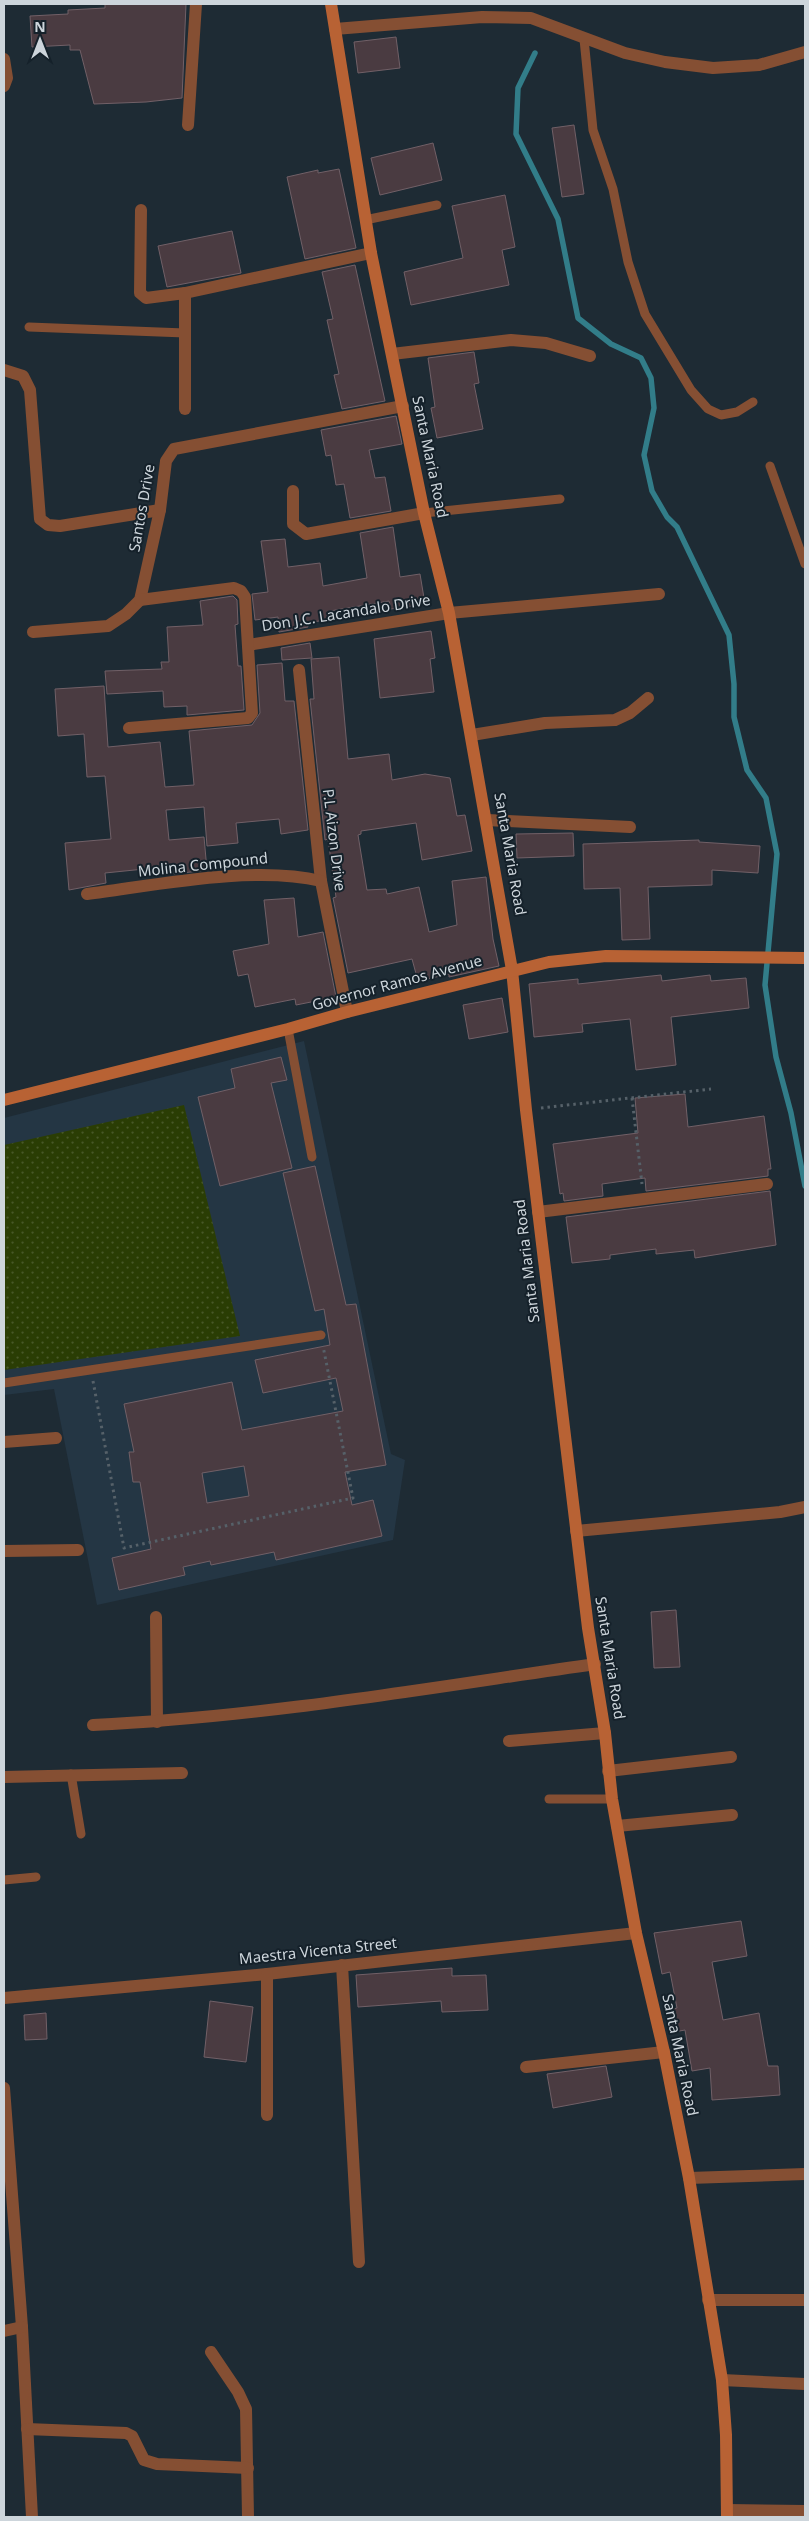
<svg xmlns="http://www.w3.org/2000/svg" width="809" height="2521" font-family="'Noto Sans',sans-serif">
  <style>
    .built { fill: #243644 }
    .grass { fill: url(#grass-dots) }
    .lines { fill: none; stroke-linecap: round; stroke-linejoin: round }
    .stream { stroke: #327d89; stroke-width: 5.5 }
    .building { fill: #4a3b41; stroke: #716067; fill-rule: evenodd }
    .path { stroke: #566169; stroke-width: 3; stroke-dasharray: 2.5 4; stroke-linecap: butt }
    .lane { stroke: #854f33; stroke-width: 9 }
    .street { stroke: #854f33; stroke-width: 12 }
    .secondary { stroke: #b86234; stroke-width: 12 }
    .labels { text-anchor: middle; stroke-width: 4; stroke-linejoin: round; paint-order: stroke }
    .street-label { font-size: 15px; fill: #cdd5db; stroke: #15212a }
  </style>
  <defs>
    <pattern id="grass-dots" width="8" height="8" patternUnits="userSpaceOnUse" patternTransform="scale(1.25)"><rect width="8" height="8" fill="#2a3d04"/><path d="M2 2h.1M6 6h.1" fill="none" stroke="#485828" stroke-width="1.8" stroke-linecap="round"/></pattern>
  </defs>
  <rect width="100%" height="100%" fill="#1e2b34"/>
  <path class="built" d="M 304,1041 L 391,1454 L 405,1460 L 393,1540 L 97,1605 L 54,1389 L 4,1395 L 4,1118 Z"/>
  <path class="grass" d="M 184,1105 L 240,1336 L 4,1370 L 4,1145 Z"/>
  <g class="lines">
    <path class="stream" d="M 535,53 L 518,88 L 516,134 L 558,219 L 578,318 L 611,344 L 641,358 L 651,378 L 654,408 L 644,455 L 652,491 L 667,517 L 677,527 L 729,635 L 734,684 L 734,717 L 747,770 L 766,798 L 777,854 L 765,985 L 776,1057 L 791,1113 L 805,1186"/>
  </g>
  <g class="building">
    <path d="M 105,4 L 186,4 L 182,98 L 146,102 L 94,104 L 80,50 L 70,50 L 70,45 L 32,47 L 30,16 L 68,14 L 68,10 L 105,8 Z"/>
    <path d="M 396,37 L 400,68 L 358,73 L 354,42 Z"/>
    <path d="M 574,125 L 584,194 L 562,197 L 552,128 Z"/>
    <path d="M 433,143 L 442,180 L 380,195 L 371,158 Z"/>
    <path d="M 339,169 L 356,248 L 305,259 L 287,177 L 318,170 L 318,173 Z"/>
    <path d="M 505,195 L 515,247 L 502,250 L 509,285 L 411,305 L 404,272 L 463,258 L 452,206 Z"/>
    <path d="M 232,231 L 241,273 L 167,287 L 158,246 Z"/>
    <path d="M 355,265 L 385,401 L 342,409 L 334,375 L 339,374 L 327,320 L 333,319 L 322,272 Z"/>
    <path d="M 474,352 L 479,383 L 474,384 L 483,429 L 437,438 L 431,408 L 435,407 L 428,358 Z"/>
    <path d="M 396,416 L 402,444 L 369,450 L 375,478 L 385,477 L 391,511 L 350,518 L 344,484 L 336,485 L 331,455 L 326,456 L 321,430 Z"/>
    <path d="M 393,527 L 400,577 L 420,574 L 425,604 L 391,609 L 389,601 L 330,611 L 331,619 L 307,623 L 308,627 L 279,632 L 278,617 L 255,620 L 252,594 L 268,592 L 261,541 L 285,539 L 288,567 L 320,563 L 323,586 L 367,578 L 360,533 Z"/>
    <path d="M 233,596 L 237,600 L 238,624 L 235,625 L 238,666 L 241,666 L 244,710 L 187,715 L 187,706 L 164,707 L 163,691 L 107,694 L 105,671 L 162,669 L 161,662 L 169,662 L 167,627 L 203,625 L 200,601 Z"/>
    <path d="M 431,631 L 435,658 L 430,659 L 434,692 L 380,698 L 374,639 Z"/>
    <path d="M 310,643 L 312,658 L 282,660 L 281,648 Z"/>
    <path d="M 339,657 L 348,759 L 389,754 L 392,780 L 425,774 L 450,778 L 457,816 L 465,815 L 472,851 L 422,860 L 416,823 L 361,831 L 361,834 L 358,835 L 367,890 L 386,889 L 387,894 L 419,887 L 429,932 L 457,925 L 452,881 L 486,877 L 493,939 L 499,966 L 449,977 L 449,974 L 418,981 L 412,959 L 348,973 L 333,898 L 336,897 L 328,839 L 325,840 L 310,699 L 314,699 L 311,659 Z"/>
    <path d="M 282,663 L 285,701 L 294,701 L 308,830 L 281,834 L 279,819 L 236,823 L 238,843 L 207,846 L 204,807 L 166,810 L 169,840 L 204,837 L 207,870 L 174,874 L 174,866 L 105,873 L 106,883 L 69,890 L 65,843 L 111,839 L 105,776 L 87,777 L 84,734 L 58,736 L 55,689 L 104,686 L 108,747 L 160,742 L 165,787 L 194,785 L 189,731 L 252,725 L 260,713 L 257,665 Z"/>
    <path d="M 573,833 L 574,856 L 517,858 L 516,834 Z"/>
    <path d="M 699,840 L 699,842 L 760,846 L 758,873 L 712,870 L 712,885 L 648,887 L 650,939 L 622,940 L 620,888 L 584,889 L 583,844 Z"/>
    <path d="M 294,898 L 298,937 L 323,932 L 336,997 L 296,1005 L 295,999 L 255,1007 L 248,974 L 238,976 L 233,951 L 269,944 L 264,900 Z"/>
    <path d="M 661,975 L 662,981 L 710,975 L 711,981 L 746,978 L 749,1008 L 671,1017 L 676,1065 L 636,1070 L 630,1019 L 582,1024 L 583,1032 L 534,1037 L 529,984 L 578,979 L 578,984 Z"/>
    <path d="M 502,998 L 508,1032 L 469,1039 L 463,1005 Z"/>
    <path d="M 281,1057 L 287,1080 L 271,1083 L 292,1168 L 220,1186 L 198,1097 L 235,1088 L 231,1069 Z"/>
    <path d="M 685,1094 L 688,1127 L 764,1116 L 771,1169 L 768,1169 L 768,1176 L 646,1191 L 645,1178 L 602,1184 L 603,1196 L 564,1201 L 563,1193 L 560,1194 L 553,1144 L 638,1133 L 635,1098 Z"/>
    <path d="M 315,1166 L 346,1305 L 356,1304 L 386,1465 L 345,1472 L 352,1505 L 373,1500 L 382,1536 L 276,1560 L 274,1552 L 211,1565 L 210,1561 L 183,1567 L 185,1575 L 119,1590 L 112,1558 L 151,1549 L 140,1482 L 133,1482 L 129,1452 L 134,1452 L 124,1404 L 232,1382 L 242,1430 L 343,1411 L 336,1378 L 263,1393 L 255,1360 L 330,1345 L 324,1309 L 315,1311 L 283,1173 ZM 244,1466 L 249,1496 L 207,1503 L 202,1473 Z"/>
    <path d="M 770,1191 L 776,1245 L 695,1258 L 694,1250 L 656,1254 L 656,1249 L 610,1255 L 610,1259 L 572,1263 L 566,1217 Z"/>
    <path d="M 676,1610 L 680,1667 L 654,1668 L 651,1612 Z"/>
    <path d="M 741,1921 L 747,1956 L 712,1962 L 723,2020 L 759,2013 L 768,2066 L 778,2066 L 780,2095 L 712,2100 L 710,2068 L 692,2071 L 685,2030 L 674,2032 L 670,2010 L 677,2008 L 670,1972 L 662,1974 L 654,1933 Z"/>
    <path d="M 452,1968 L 452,1976 L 486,1975 L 488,2010 L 442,2012 L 441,2001 L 358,2007 L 356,1975 Z"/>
    <path d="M 210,2001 L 253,2007 L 246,2062 L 204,2057 Z"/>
    <path d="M 46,2013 L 47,2039 L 25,2040 L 24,2015 Z"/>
    <path d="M 606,2066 L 612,2097 L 553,2108 L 547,2074 Z"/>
  </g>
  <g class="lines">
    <g class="path">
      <path d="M 632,1098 L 642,1184"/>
      <path d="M 541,1108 L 711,1089"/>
      <path d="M 93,1381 L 124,1548 L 353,1498 L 323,1346"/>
    </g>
    <g class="lane">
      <path d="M 584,39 L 593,130 L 613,189 L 628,262 L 645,314 L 691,390 L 708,409 L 721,415 L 737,412 L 753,402"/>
      <path d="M 365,220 L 437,205"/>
      <path d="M 29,327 L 185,333"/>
      <path d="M 770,466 L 805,564"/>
      <path d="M 424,513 L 560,499"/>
      <path d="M 288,1029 L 312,1157"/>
      <path d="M 4,1383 L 321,1335"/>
      <path d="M 71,1774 L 81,1834"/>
      <path d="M 549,1799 L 612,1799"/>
      <path d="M 4,1880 L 36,1877"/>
    </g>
    <g class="street">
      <path d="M 335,29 L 482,17 L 531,18 L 625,53 L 665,62 L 713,68 L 759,65 L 805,52"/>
      <path d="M 4,59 L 7,78 L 4,86"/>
      <path d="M 188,125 L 196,4"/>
      <path d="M 141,210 L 140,293 L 146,298 L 185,293 L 371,253"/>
      <path d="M 392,354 L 511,340 L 546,343 L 590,356"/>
      <path d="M 4,370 L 23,376 L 30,390 L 40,519 L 48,525 L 60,526 L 160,510"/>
      <path d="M 185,409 L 185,293"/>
      <path d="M 293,491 L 293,524 L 306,534 L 424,513"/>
      <path d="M 33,632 L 108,626 L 126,614 L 140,600 L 160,510 L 166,461 L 174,449 L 403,406"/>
      <path d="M 248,645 L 449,613 L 659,594"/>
      <path d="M 299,670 L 321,881 L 347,1012"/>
      <path d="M 129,728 L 248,718 L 252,713 L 245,597 L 241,591 L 234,588 L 140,600"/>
      <path d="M 472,735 L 545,723 L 615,720 L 630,713 L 648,698"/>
      <path d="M 487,820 L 630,827"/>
      <path d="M 87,894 C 157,885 254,865 321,881"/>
      <path d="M 538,1212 L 767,1184"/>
      <path d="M 4,1442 L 56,1438"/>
      <path d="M 576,1531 L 780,1512 L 805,1507"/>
      <path d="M 4,1551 L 78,1550"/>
      <path d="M 156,1617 L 157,1722"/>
      <path d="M 93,1725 C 262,1717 428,1688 595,1664"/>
      <path d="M 509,1741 L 605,1733"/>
      <path d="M 608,1771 L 731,1757"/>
      <path d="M 4,1777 L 182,1773"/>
      <path d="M 617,1826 L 732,1815"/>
      <path d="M 342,1965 L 359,2262"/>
      <path d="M 4,1998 L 267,1974 L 636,1933"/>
      <path d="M 526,2067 L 664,2052"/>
      <path d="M 4,2088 L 22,2327 L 32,2517"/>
      <path d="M 267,2115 L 267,1974"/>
      <path d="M 689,2178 L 805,2174"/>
      <path d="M 708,2300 L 805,2300"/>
      <path d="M 4,2331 L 22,2327"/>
      <path d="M 211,2352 L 238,2392 L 246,2409 L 248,2517"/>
      <path d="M 722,2380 L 805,2384"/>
      <path d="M 27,2429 L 126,2433 L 132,2436 L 144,2460 L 157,2464 L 248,2468"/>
      <path d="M 727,2510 L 805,2511"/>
    </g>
    <g class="secondary">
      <path d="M 331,4 L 371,253 L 424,513 L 449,613 L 512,970 L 526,1110 L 588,1628 L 605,1733 L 612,1799 L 636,1933 L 664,2052 L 689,2178 L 722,2380 L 726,2435 L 727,2517"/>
      <path d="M 4,1100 L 288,1029 L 347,1012 L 549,962 L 606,956 L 805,958"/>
    </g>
  </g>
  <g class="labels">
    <g class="street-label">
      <text transform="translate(430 457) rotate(78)" y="5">Santa Maria Road</text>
      <text transform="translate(142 508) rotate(-80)" y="5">Santos Drive</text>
      <text transform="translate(346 613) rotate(-9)" y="5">Don J.C. Lacandalo Drive</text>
      <text transform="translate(334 840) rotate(83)" y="5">P.L Aizon Drive</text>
      <text transform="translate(510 854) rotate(80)" y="5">Santa Maria Road</text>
      <text transform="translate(203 865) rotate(-6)" y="5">Molina Compound</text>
      <text transform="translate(397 983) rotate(-15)" y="5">Governor Ramos Avenue</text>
      <text transform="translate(527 1261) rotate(-97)" y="5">Santa Maria Road</text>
      <text transform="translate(610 1658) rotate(81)" y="5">Santa Maria Road</text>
      <text transform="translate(318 1951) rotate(-6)" y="5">Maestra Vicenta Street</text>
      <text transform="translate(680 2055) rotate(78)" y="5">Santa Maria Road</text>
    </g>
  </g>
  <rect width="809" height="2521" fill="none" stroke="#cdd5db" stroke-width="10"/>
  <g transform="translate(40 40)" stroke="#15212a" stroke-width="4" paint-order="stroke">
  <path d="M0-4L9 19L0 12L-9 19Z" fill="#cdd5db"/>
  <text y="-8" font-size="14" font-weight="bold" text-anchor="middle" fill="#cdd5db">N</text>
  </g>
</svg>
